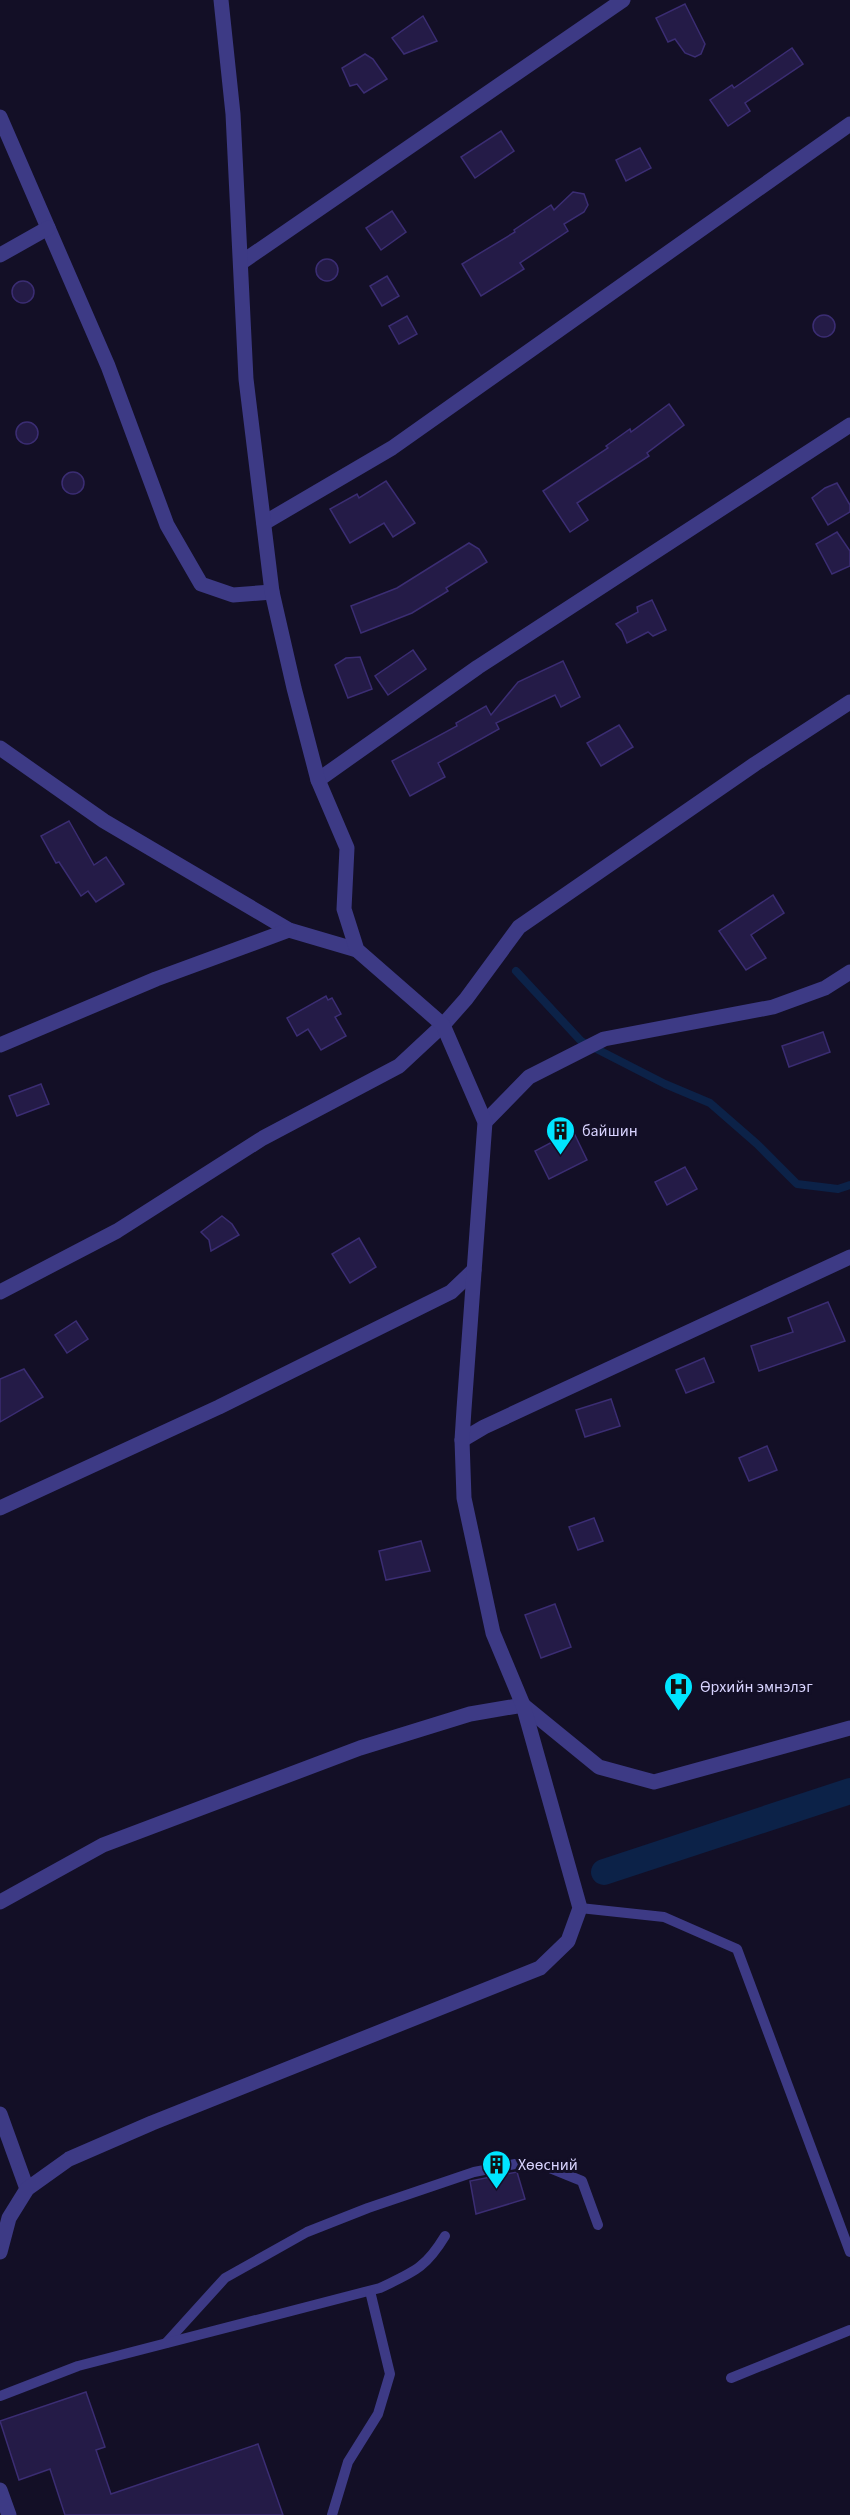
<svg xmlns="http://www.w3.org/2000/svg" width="850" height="2515" font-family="'Source Sans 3',sans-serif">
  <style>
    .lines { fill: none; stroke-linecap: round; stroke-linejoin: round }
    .stream { stroke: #0c2248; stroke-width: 8 }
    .canal { stroke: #0c2248; stroke-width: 26 }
    .building { fill: #241b47; stroke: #3b2d73; stroke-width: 1.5 }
    .service { stroke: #3d3a85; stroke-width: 10 }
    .minor { stroke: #3d3a85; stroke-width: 15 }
    .labels { text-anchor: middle; stroke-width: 6; stroke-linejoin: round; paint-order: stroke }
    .poi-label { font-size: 16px; fill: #d9d4ff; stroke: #130f26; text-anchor: start }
  </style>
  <rect width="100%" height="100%" fill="#130f26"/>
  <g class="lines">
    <path class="stream" d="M 516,971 L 581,1041 L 665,1084 L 710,1103 L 757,1144 L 797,1184 L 838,1189 L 850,1185"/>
    <path class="canal" d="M 604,1872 L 850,1791"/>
  </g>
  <g class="building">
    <path d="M 685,4 L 705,44 L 701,54 L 695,57 L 685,53 L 675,39 L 668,42 L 656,18 Z"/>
    <path d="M 423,16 L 437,41 L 404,54 L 392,38 Z"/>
    <path d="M 792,48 L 803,64 L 745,103 L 750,111 L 728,126 L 710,100 L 732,85 L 734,88 Z"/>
    <path d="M 365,54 L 373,59 L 387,79 L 364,93 L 357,84 L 350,86 L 342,68 Z"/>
    <path d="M 501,131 L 514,151 L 475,178 L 461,157 Z"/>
    <path d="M 640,148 L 651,168 L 626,181 L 616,160 Z"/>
    <path d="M 573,192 L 584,194 L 588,205 L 584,212 L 564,224 L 568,231 L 520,263 L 524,269 L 481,296 L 462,264 L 515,232 L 514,230 L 551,205 L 554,210 Z"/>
    <path d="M 392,211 L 406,232 L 381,250 L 366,228 Z"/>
    <circle cx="327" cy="270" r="11"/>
    <path d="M 387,276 L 399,296 L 382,306 L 370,286 Z"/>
    <circle cx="23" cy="292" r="11"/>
    <circle cx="824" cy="326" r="11"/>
    <path d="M 407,316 L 417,334 L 399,344 L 389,326 Z"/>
    <path d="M 669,404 L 684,425 L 647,453 L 649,456 L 577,503 L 588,520 L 570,532 L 543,491 L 608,448 L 606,446 L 630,429 L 631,432 Z"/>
    <circle cx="27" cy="433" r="11"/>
    <circle cx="73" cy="483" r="11"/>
    <path d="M 386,481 L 415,523 L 393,537 L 384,523 L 350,543 L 330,509 L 357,494 L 359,498 Z"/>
    <path d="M 837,483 L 850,505 L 850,512 L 828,525 L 812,498 L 825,488 Z"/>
    <path d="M 837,532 L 850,551 L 850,566 L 832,574 L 816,544 Z"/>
    <path d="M 469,543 L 479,549 L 487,562 L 446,588 L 448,591 L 412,613 L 361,633 L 351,606 L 397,588 Z"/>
    <path d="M 652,600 L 666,630 L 653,636 L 648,632 L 627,643 L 622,631 L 616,624 L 638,612 L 637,607 Z"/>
    <path d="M 413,650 L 426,669 L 388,695 L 375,676 Z"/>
    <path d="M 360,657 L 372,689 L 348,698 L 335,665 L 346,658 Z"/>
    <path d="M 563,661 L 580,697 L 561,707 L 555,695 L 496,723 L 499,729 L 438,763 L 445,777 L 410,796 L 392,761 L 457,726 L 456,723 L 486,706 L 491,715 L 518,682 Z"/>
    <path d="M 619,725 L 633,747 L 601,766 L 587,743 Z"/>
    <path d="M 69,821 L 94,865 L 106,857 L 124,884 L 96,902 L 88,891 L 81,896 L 59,862 L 56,863 L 41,836 Z"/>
    <path d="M 773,895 L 784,913 L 751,935 L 766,958 L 746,970 L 719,931 Z"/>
    <path d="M 326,996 L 328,1000 L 332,998 L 341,1014 L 335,1017 L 346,1036 L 321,1050 L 308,1029 L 297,1036 L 287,1018 Z"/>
    <path d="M 823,1032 L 830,1052 L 789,1067 L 782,1046 Z"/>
    <path d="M 41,1084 L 49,1104 L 17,1116 L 9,1096 Z"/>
    <path d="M 573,1131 L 587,1160 L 549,1179 L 535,1151 Z"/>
    <path d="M 685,1167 L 697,1189 L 667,1205 L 655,1182 Z"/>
    <path d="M 222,1216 L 232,1224 L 239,1235 L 211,1251 L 209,1240 L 201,1232 Z"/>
    <path d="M 359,1238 L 376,1267 L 350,1283 L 332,1254 Z"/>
    <path d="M 828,1302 L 845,1341 L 759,1371 L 751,1346 L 793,1332 L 788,1318 Z"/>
    <path d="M 76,1321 L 88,1339 L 67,1353 L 55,1335 Z"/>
    <path d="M 704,1358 L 714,1382 L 686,1393 L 676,1370 Z"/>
    <path d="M 24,1369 L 43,1397 L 0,1422 L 0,1379 Z"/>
    <path d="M 611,1399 L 620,1426 L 585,1437 L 576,1410 Z"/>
    <path d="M 767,1446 L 777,1470 L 749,1481 L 739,1458 Z"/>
    <path d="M 594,1518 L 603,1541 L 578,1550 L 569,1527 Z"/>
    <path d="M 421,1541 L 430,1571 L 386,1580 L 379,1551 Z"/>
    <path d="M 555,1604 L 571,1647 L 541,1658 L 525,1615 Z"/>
    <path d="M 517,2172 L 525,2199 L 476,2214 L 470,2181 Z"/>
    <path d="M 86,2392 L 105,2447 L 96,2450 L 111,2494 L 258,2444 L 283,2515 L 65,2515 L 50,2469 L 19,2480 L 0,2421 Z"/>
  </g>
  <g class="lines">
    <g class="service">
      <path d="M 580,1908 L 664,1917 L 737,1949 L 850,2252"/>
      <path d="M 166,2343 L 225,2278 L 307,2232 L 368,2208 L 474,2172 L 515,2164 L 545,2166 L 582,2181 L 598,2225"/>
      <path d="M 731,2378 L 850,2330"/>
      <path d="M 0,2396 L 78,2366 L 380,2288 C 413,2272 425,2269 445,2236"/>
      <path d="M 332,2515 L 348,2462 L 378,2414 L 390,2374 L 370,2291"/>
    </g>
    <g class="minor">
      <path d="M 0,117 L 108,366 L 167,525 L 201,584 L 233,595 L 272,592"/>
      <path d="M 0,255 L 48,228"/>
      <path d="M 242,262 L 623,0"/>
      <path d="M 264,523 L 392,448 L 850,124"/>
      <path d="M 0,748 L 104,821 L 289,930 L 357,950"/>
      <path d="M 318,780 L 478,667 L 850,425"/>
      <path d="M 0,1045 L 156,979 L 289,930"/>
      <path d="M 485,1122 L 529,1077 L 604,1039 L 773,1007 L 825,988 L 850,972"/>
      <path d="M 0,1292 L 117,1231 L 263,1138 L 399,1066 L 443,1025 L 466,999 L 519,927 L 755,764 L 850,702"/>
      <path d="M 462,1440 L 484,1427 L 850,1257"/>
      <path d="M 0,1508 L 219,1407 L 451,1292 L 474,1270"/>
      <path d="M 0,1902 L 103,1845 L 360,1748 L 470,1714 L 523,1705 L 599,1767 L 654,1782 L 850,1728"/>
      <path d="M 0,2114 L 27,2189"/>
      <path d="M 0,2252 L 9,2218 L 27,2189 L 69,2159 L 152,2123 L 540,1968 L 568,1941 L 580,1908 L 523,1705 L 493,1633 L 464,1498 L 462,1440 L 464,1409 L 485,1122 L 443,1025 L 357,950 L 344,909 L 347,848 L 318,780 L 294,688 L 272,592 L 246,379 L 233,114 L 221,0"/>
      <path d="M 0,2490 L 9,2515"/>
    </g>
  </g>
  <defs>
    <symbol id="building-pin" viewBox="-11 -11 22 30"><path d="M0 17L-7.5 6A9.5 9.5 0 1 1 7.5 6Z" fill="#00e5ff" stroke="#130f26"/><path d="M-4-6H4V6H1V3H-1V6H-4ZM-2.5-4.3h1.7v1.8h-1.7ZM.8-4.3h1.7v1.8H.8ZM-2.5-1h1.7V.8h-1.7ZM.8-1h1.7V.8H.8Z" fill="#111"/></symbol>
    <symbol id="hospital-pin" viewBox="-11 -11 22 30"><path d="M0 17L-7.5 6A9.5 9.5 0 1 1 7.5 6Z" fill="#00e5ff" stroke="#130f26"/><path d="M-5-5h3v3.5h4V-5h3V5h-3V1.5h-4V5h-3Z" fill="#111"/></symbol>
  </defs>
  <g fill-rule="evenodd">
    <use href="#building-pin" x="544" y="1114" width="33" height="45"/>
    <use href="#hospital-pin" x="662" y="1670" width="33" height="45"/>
    <use href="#building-pin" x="480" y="2148" width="33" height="45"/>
  </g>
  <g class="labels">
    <g class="poi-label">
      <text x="582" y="1136">байшин</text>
      <text x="700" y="1692">Өрхийн эмнэлэг</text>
      <text x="518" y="2170">Хөөсний</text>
    </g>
  </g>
</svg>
